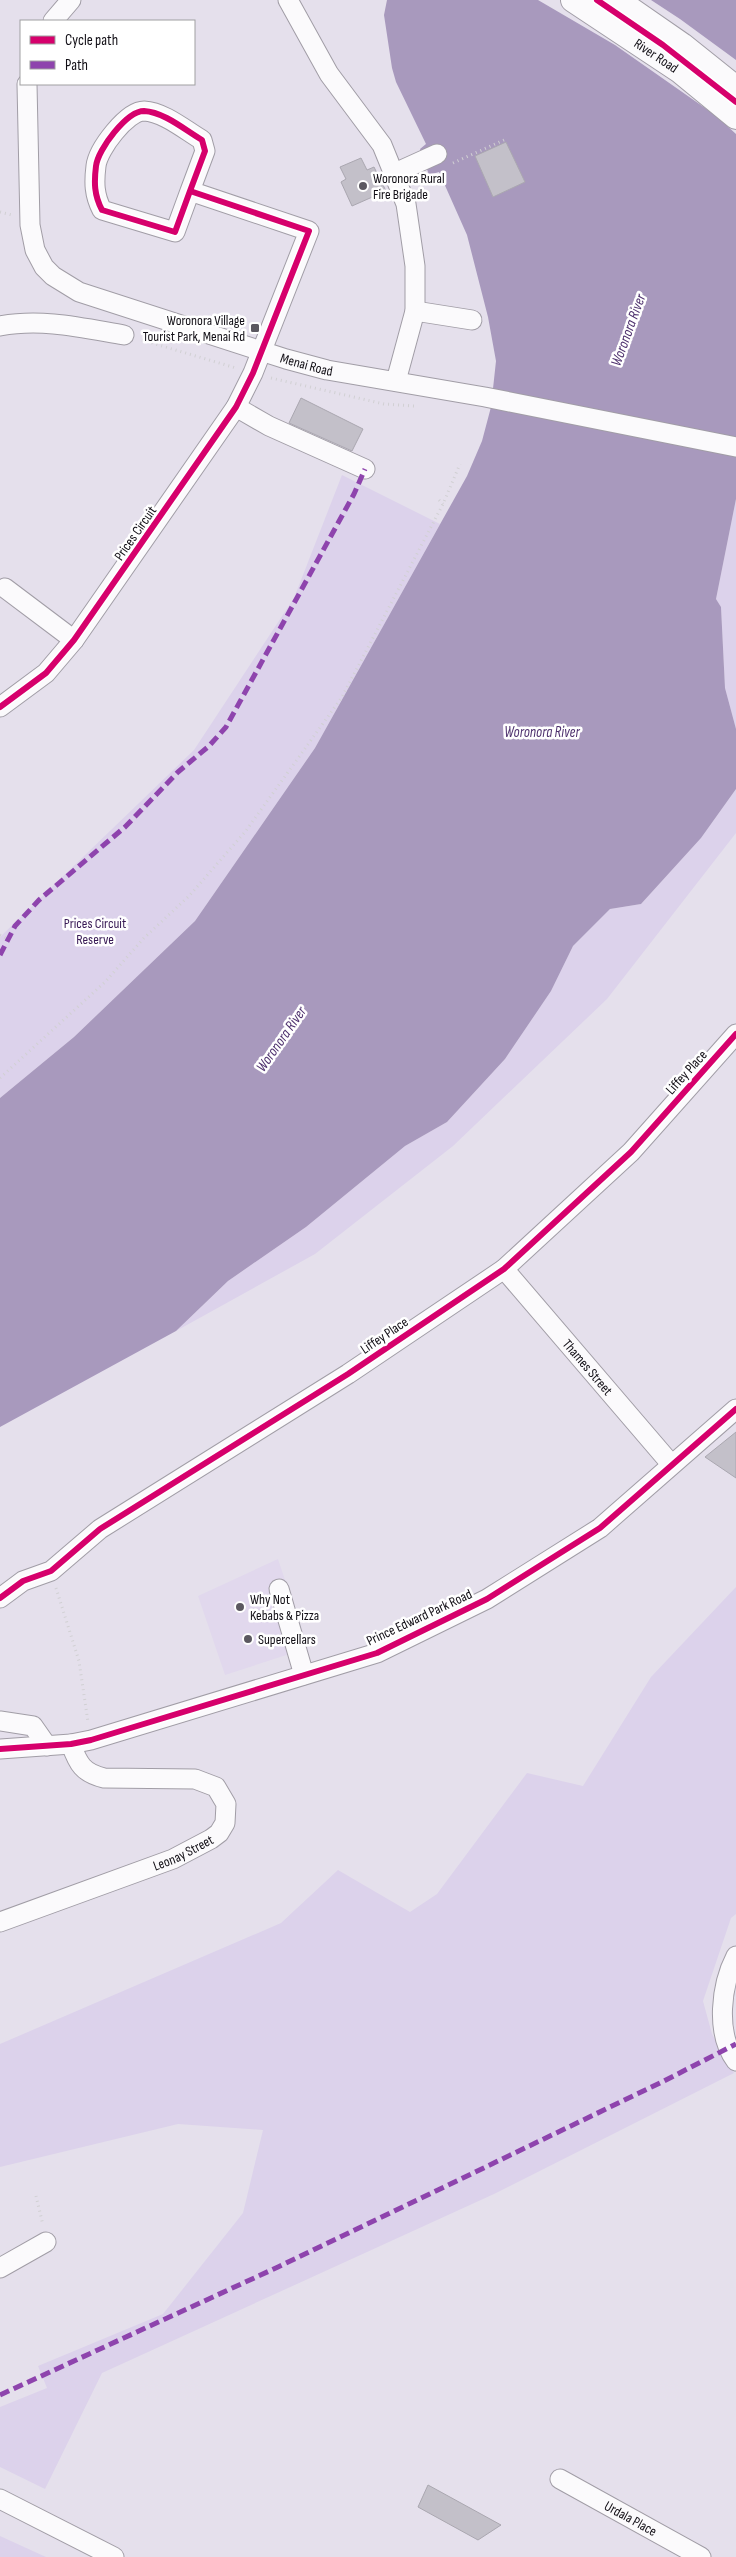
<svg xmlns="http://www.w3.org/2000/svg" width="736" height="2557" font-family="'Sofia Sans Condensed',sans-serif">
  <style>
    .built { fill: #e1d8ed }
    .green { fill: #dcd2eb }
    .water { fill: #a899bd }
    .pier { fill: #e5e0ec }
    .building { fill: #c3c0c9; stroke: #aaa7b0 }
    .lines { fill: none; stroke-linecap: round; stroke-linejoin: round }
    .minor-casing { stroke: #a19da6; stroke-width: 21 }
    .major-casing { stroke: #a19da6; stroke-width: 26 }
    .path { stroke: #d1d0d3; stroke-width: 3; stroke-dasharray: 1 4; stroke-linecap: butt }
    .minor { stroke: #fbfafc; stroke-width: 19 }
    .major { stroke: #fbfafc; stroke-width: 24 }
    .quiet { stroke: #8e44ad; stroke-width: 5; stroke-dasharray: 10 5; stroke-linecap: butt }
    .cycleway-casing { stroke: #fff; stroke-width: 9 }
    .cycleway { stroke: #d6006c; stroke-width: 6 }
    .poi-dot { fill: #5b5860; stroke: #fff; stroke-width: 2 }
    .labels { text-anchor: middle; stroke-width: 5; stroke-linejoin: round; paint-order: stroke }
    .street-label { font-size: 14px; fill: #110e15; stroke: #fff }
    .poi-label { font-size: 14px; fill: #110e15; stroke: #fff; text-anchor: start }
    .park-label { font-size: 14px; fill: #371954; stroke: #fff }
    .water-label { font-size: 15px; font-style: italic; fill: #4e316e; stroke: #fff }
  </style>
  <rect width="100%" height="100%" fill="#e5e0ec"/>
  <path class="built" d="M 278,1559 L 308,1648 L 225,1675 L 198,1596 Z"/>
  <g class="green">
    <path d="M 342,475 L 440,524 L 315,748 L 195,921 L 74,1037 L 0,1098 L 0,937 L 194,750 L 294,598 Z"/>
    <path d="M 736,499 L 736,729 L 725,688 L 721,607 L 716,599 Z"/>
    <path d="M 736,789 L 736,833 L 607,999 L 453,1146 L 315,1254 L 176,1331 L 228,1281 L 306,1227 L 405,1146 L 447,1122 L 505,1059 L 551,991 L 573,946 L 610,909 L 641,904 L 701,838 Z"/>
    <path d="M 736,1587 L 736,1914 L 731,1918 L 703,2001 L 712,2034 L 734,2073 L 494,2194 L 102,2373 L 45,2489 L 0,2467 L 0,2407 L 47,2388 L 38,2366 L 163,2314 L 243,2213 L 263,2130 L 178,2124 L 0,2167 L 0,2044 L 281,1923 L 338,1870 L 410,1912 L 437,1894 L 527,1773 L 583,1786 L 651,1677 Z"/>
    <path d="M 0,2536 L 46,2557 L 0,2557 Z"/>
  </g>
  <path class="water" d="M 387,0 L 736,0 L 736,499 L 716,599 L 721,607 L 725,688 L 736,729 L 736,789 L 701,838 L 641,904 L 610,909 L 573,946 L 551,991 L 505,1059 L 447,1122 L 405,1146 L 306,1227 L 228,1281 L 176,1331 L 0,1427 L 0,1098 L 74,1037 L 195,921 L 315,748 L 467,476 L 482,441 L 491,407 L 496,361 L 488,317 L 467,235 L 439,172 L 429,175 L 420,149 L 426,144 L 396,82 L 392,68 L 384,15 Z"/>
  <path class="pier" d="M 538,0 L 651,0 L 680,19 L 736,60 L 736,134 L 715,115 L 615,45 Z"/>
  <g class="building">
    <path d="M 506,142 L 525,182 L 493,197 L 475,156 Z"/>
    <path d="M 361,158 L 367,170 L 374,167 L 386,191 L 352,206 L 341,182 L 346,179 L 340,167 Z"/>
    <path d="M 301,398 L 363,429 L 352,451 L 289,423 Z"/>
    <path d="M 736,1432 L 736,1478 L 705,1457 Z"/>
    <path d="M 428,2485 L 501,2525 L 478,2540 L 418,2507 Z"/>
  </g>
  <g class="lines">
    <defs>
      <g id="minor">
        <path d="M 288,0 L 329,74 L 382,145 L 406,204 L 415,266 L 415,311 L 396,381"/>
        <path d="M 53,21 L 71,0"/>
        <path id="s1" d="M 27,84 L 30,225 L 35,250 L 44,267 L 53,276 L 79,292 L 286,359 L 327,370 L 485,397 L 736,447"/>
        <path d="M 395,173 L 437,154"/>
        <path d="M 415,311 L 472,320"/>
        <path d="M 0,326 C 42,318 83,328 124,335"/>
        <path d="M 236,407 L 269,426 L 365,469"/>
        <path d="M 5,588 L 74,640"/>
        <path d="M 0,707 L 46,673 L 74,640 L 236,407 L 253,373 L 309,231 L 190,191 L 175,232 L 102,210 C 94,195 94,182 96,166 C 98,149 127,111 144,111 C 164,112 185,130 202,140 L 205,151 L 190,191"/>
        <path id="s2" d="M 504,1269 L 671,1464"/>
        <path d="M 279,1589 L 304,1675"/>
        <path d="M 0,1598 L 23,1581 L 51,1571 L 100,1529 L 348,1374 L 504,1269 L 631,1152 L 736,1034"/>
        <path d="M 0,1721 L 33,1726 L 47,1746"/>
        <path d="M 0,1749 L 71,1744 L 91,1740 L 377,1653 L 487,1599 L 600,1528 L 736,1409"/>
        <path id="s3" d="M 0,1922 L 173,1859 L 211,1839 L 219,1833 L 225,1823 L 226,1804 L 216,1787 L 195,1779 L 104,1778 C 83,1773 78,1764 71,1744"/>
        <path d="M 736,1956 C 721,1985 715,2033 736,2061"/>
        <path d="M 0,2268 L 46,2242"/>
        <path id="s4" d="M 560,2479 L 701,2557"/>
        <path d="M 0,2499 L 114,2557"/>
      </g>
      <g id="major">
        <path id="s5" d="M 573,0 L 680,71 L 736,117"/>
        <path d="M 617,0 L 682,45 L 736,88"/>
      </g>
    </defs>
    <use href="#minor" class="minor-casing"/>
    <use href="#major" class="major-casing"/>
    <g class="path">
      <path d="M 453,163 L 504,140"/>
      <path d="M 0,212 L 12,215"/>
      <path d="M 142,340 L 236,368"/>
      <path d="M 271,378 L 384,404 L 414,406"/>
      <path d="M 439,500 L 443,504"/>
      <path d="M 0,935 L 8,939"/>
      <path d="M 0,1078 L 105,982 L 144,938 L 189,896 L 245,832 L 342,697 L 443,504 L 460,464"/>
      <path d="M 56,1588 L 79,1661 L 88,1722"/>
      <path d="M 36,2196 L 43,2225"/>
    </g>
    <use href="#minor" class="minor"/>
    <use href="#major" class="major"/>
    <g class="quiet">
      <path d="M 0,955 L 15,926 L 39,900 L 125,827 L 178,772 L 209,746 L 226,727 L 354,494 L 365,469"/>
      <path d="M 0,2395 L 278,2267 L 662,2082 L 736,2044"/>
    </g>
    <defs>
      <g id="cycleway">
        <path d="M 597,0 L 663,45 L 736,102"/>
        <path d="M 0,707 L 46,673 L 74,640 L 236,407 L 253,373 L 309,231 L 190,191 L 175,232 L 102,210 C 94,195 94,182 96,166 C 98,149 127,111 144,111 C 164,112 185,130 202,140 L 205,151 L 190,191"/>
        <path d="M 0,1598 L 23,1581 L 51,1571 L 100,1529 L 348,1374 L 504,1269 L 631,1152 L 736,1034"/>
        <path d="M 0,1749 L 71,1744 L 91,1740 L 377,1653 L 487,1599 L 600,1528 L 736,1409"/>
      </g>
    </defs>
    <use href="#cycleway" class="cycleway-casing"/>
    <use href="#cycleway" class="cycleway"/>
  </g>
  <g class="poi-dot">
    <circle cx="363" cy="186" r="5"/>
    <rect x="250" y="323" width="10" height="10" rx="2.5"/>
    <circle cx="240" cy="1607" r="5"/>
    <circle cx="248" cy="1639" r="5"/>
  </g>
  <g class="labels">
    <g class="street-label">
      <text dy="5" stroke="none"><textPath href="#s5" startOffset="100">River Road</textPath></text>
      <text dy="5" stroke="none"><textPath href="#s1" startOffset="468">Menai Road</textPath></text>
      <text transform="translate(135 533) rotate(-55)" y="5">Prices Circuit</text>
      <text transform="translate(686 1072) rotate(-48)" y="5">Liffey Place</text>
      <text transform="translate(384 1335) rotate(-34)" y="5">Liffey Place</text>
      <text dy="5" stroke="none"><textPath href="#s2" startOffset="129">Thames Street</textPath></text>
      <text transform="translate(419 1617) rotate(-25)" y="5">Prince Edward Park Road</text>
      <text dy="5" stroke="none"><textPath href="#s3" startOffset="196">Leonay Street</textPath></text>
      <text dy="5" stroke="none"><textPath href="#s4" startOffset="81">Urdala Place</textPath></text>
    </g>
    <g class="poi-label">
      <text x="373" y="183">Woronora Rural<tspan x="373" dy="16">Fire Brigade</tspan></text>
      <text x="245" y="325" text-anchor="end">Woronora Village<tspan x="245" dy="16">Tourist Park, Menai Rd</tspan></text>
      <text x="250" y="1604">Why Not<tspan x="250" dy="16">Kebabs &amp; Pizza</tspan></text>
      <text x="258" y="1644">Supercellars</text>
    </g>
    <g class="park-label">
      <text x="95" y="928">Prices Circuit<tspan x="95" dy="16">Reserve</tspan></text>
    </g>
    <g class="water-label">
      <text transform="translate(628 330) rotate(-70)" y="5">Woronora River</text>
      <text x="542" y="737">Woronora River</text>
      <text transform="translate(281 1039) rotate(-55)" y="5">Woronora River</text>
    </g>
  </g>
  <rect x="20" y="20" width="175" height="65" fill="#ffffff" stroke="#a09fa1"/>
  <rect x="30" y="36" width="25" height="8" fill="#d6006c" stroke="#a09fa1"/>
  <text x="65" y="45" font-size="15" fill="#110e15">Cycle path</text>
  <rect x="30" y="61" width="25" height="8" fill="#8e44ad" stroke="#a09fa1"/>
  <text x="65" y="70" font-size="15" fill="#110e15">Path</text>
</svg>
